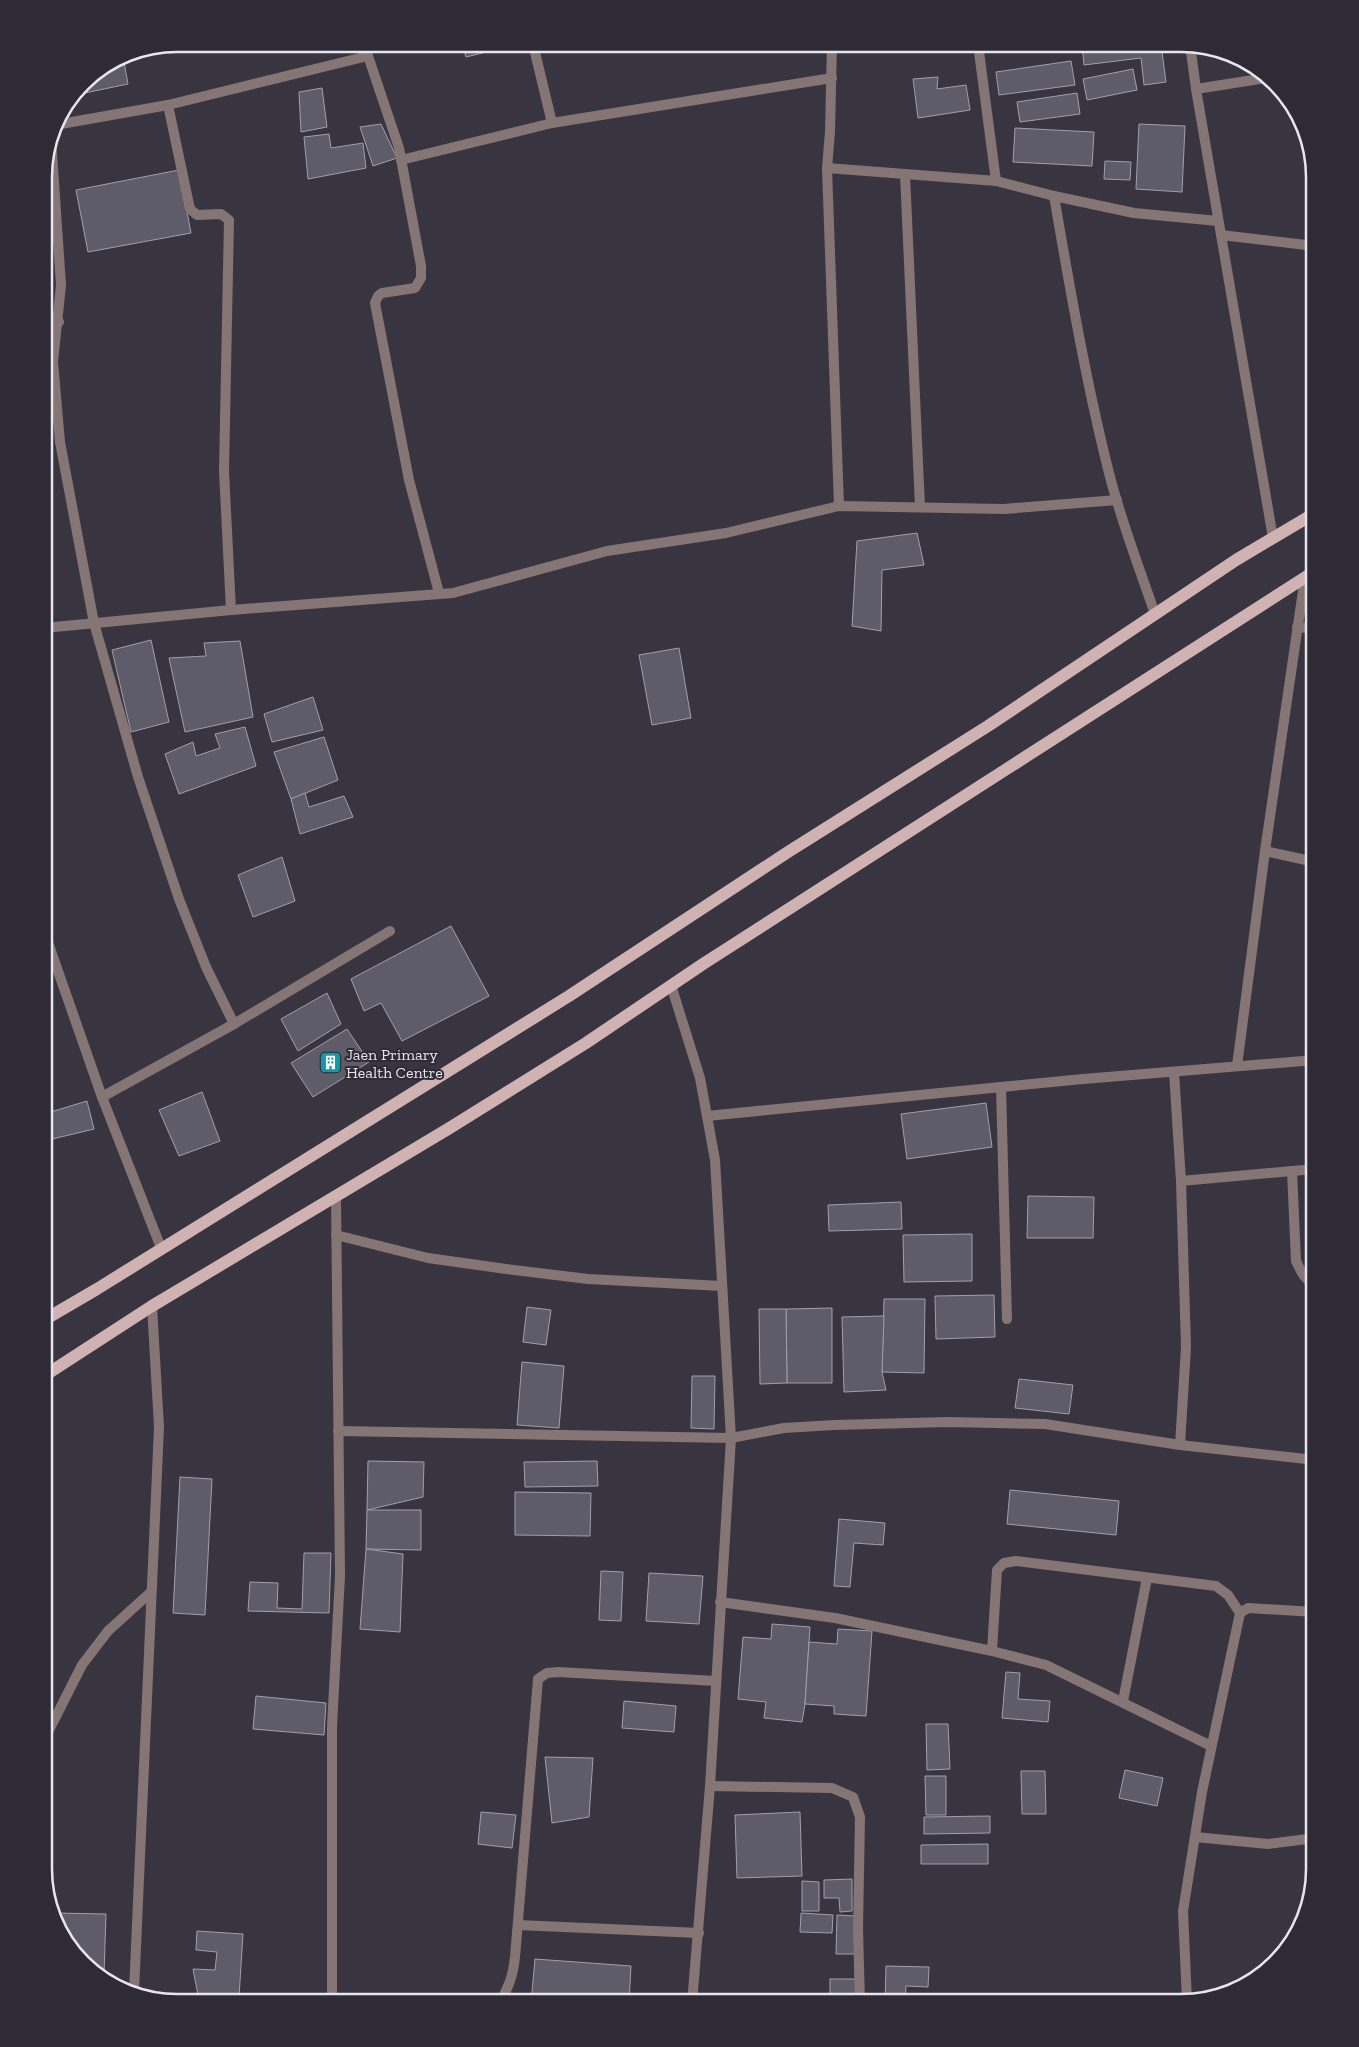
<svg xmlns="http://www.w3.org/2000/svg" width="1359" height="2047" font-family="'Zilla Slab',serif">
  <style>
    .building { fill: #5e5c69; stroke: #a29fad }
    .lines { fill: none; stroke-linecap: round; stroke-linejoin: round }
    .street { stroke: #857575; stroke-width: 10 }
    .primary { stroke: #d1b2b2; stroke-width: 12 }
    .labels { text-anchor: middle; stroke-width: 4; stroke-linejoin: round; paint-order: stroke }
    .poi-label { font-size: 16px; fill: #e7e6ed; stroke: #2e2b37; text-anchor: start }
    .rim { fill: none; stroke: #e7e6ed; stroke-width: 2.5 }
  </style>
  <rect width="100%" height="100%" fill="#383541"/>
  <g class="building">
    <path d="M 462,44 L 520,44 L 466,57 Z"/>
    <path d="M 1082,44 L 1161,44 L 1166,82 L 1144,85 L 1141,58 L 1084,65 Z"/>
    <path d="M 1071,61 L 1075,85 L 999,95 L 996,72 Z"/>
    <path d="M 124,62 L 128,84 L 75,95 L 83,83 L 109,66 Z"/>
    <path d="M 1133,69 L 1137,90 L 1087,100 L 1083,79 Z"/>
    <path d="M 938,77 L 937,89 L 966,85 L 970,110 L 918,118 L 913,79 Z"/>
    <path d="M 322,88 L 327,127 L 301,132 L 299,92 Z"/>
    <path d="M 1077,93 L 1080,114 L 1020,122 L 1017,102 Z"/>
    <path d="M 381,124 L 397,158 L 373,166 L 360,127 Z"/>
    <path d="M 1139,124 L 1185,126 L 1182,192 L 1136,189 Z"/>
    <path d="M 1015,128 L 1094,132 L 1092,166 L 1013,162 Z"/>
    <path d="M 329,134 L 331,148 L 363,143 L 366,168 L 308,179 L 304,137 Z"/>
    <path d="M 1105,161 L 1131,162 L 1130,180 L 1104,179 Z"/>
    <path d="M 179,170 L 191,233 L 88,252 L 76,190 Z"/>
    <path d="M 917,533 L 924,565 L 882,570 L 881,631 L 852,626 L 857,541 Z"/>
    <path d="M 151,640 L 169,722 L 131,732 L 112,650 Z"/>
    <path d="M 240,641 L 253,717 L 185,732 L 169,658 L 206,656 L 204,643 Z"/>
    <path d="M 679,648 L 691,718 L 652,725 L 639,655 Z"/>
    <path d="M 313,697 L 323,730 L 272,742 L 264,714 Z"/>
    <path d="M 245,727 L 256,766 L 179,794 L 165,754 L 193,742 L 196,756 L 220,748 L 215,734 Z"/>
    <path d="M 324,737 L 338,780 L 291,799 L 274,752 Z"/>
    <path d="M 305,793 L 309,807 L 344,796 L 353,817 L 300,834 L 291,799 Z"/>
    <path d="M 282,857 L 295,901 L 253,917 L 238,875 Z"/>
    <path d="M 451,926 L 489,996 L 402,1041 L 381,1003 L 364,1011 L 351,979 Z"/>
    <path d="M 327,993 L 341,1024 L 298,1051 L 281,1019 Z"/>
    <path d="M 347,1029 L 369,1062 L 313,1097 L 291,1063 Z"/>
    <path d="M 202,1092 L 220,1141 L 179,1156 L 159,1110 Z"/>
    <path d="M 87,1101 L 94,1129 L 44,1141 L 44,1114 Z"/>
    <path d="M 986,1103 L 992,1147 L 907,1159 L 901,1114 Z"/>
    <path d="M 1028,1196 L 1094,1197 L 1093,1238 L 1027,1238 Z"/>
    <path d="M 901,1202 L 902,1229 L 829,1231 L 828,1205 Z"/>
    <path d="M 972,1234 L 972,1281 L 904,1282 L 903,1235 Z"/>
    <path d="M 994,1295 L 995,1337 L 936,1339 L 935,1296 Z"/>
    <path d="M 884,1299 L 925,1299 L 924,1373 L 882,1372 Z"/>
    <path d="M 527,1307 L 551,1310 L 546,1345 L 523,1342 Z"/>
    <path d="M 832,1308 L 832,1383 L 787,1383 L 786,1309 Z"/>
    <path d="M 759,1309 L 786,1309 L 787,1383 L 760,1384 Z"/>
    <path d="M 884,1316 L 882,1372 L 886,1390 L 844,1392 L 842,1317 Z"/>
    <path d="M 522,1362 L 564,1366 L 559,1428 L 517,1425 Z"/>
    <path d="M 692,1376 L 715,1376 L 714,1429 L 691,1428 Z"/>
    <path d="M 1019,1379 L 1073,1385 L 1069,1414 L 1015,1408 Z"/>
    <path d="M 368,1461 L 424,1462 L 423,1497 L 367,1510 Z"/>
    <path d="M 597,1461 L 598,1486 L 525,1487 L 524,1462 Z"/>
    <path d="M 180,1477 L 212,1479 L 205,1615 L 173,1613 Z"/>
    <path d="M 1010,1490 L 1119,1501 L 1116,1535 L 1007,1524 Z"/>
    <path d="M 515,1492 L 591,1493 L 590,1536 L 515,1535 Z"/>
    <path d="M 367,1510 L 421,1510 L 421,1550 L 366,1549 Z"/>
    <path d="M 839,1519 L 885,1523 L 883,1545 L 854,1543 L 850,1587 L 834,1586 Z"/>
    <path d="M 366,1549 L 403,1554 L 400,1632 L 360,1629 Z"/>
    <path d="M 304,1553 L 331,1553 L 329,1613 L 248,1611 L 250,1582 L 278,1583 L 277,1608 L 302,1609 Z"/>
    <path d="M 601,1571 L 623,1572 L 621,1621 L 599,1620 Z"/>
    <path d="M 649,1573 L 703,1576 L 699,1624 L 646,1621 Z"/>
    <path d="M 772,1624 L 810,1627 L 805,1704 L 802,1722 L 764,1718 L 766,1702 L 738,1699 L 743,1637 L 771,1639 Z"/>
    <path d="M 838,1629 L 872,1631 L 866,1716 L 834,1714 L 834,1706 L 805,1704 L 809,1642 L 837,1644 Z"/>
    <path d="M 1006,1672 L 1020,1673 L 1018,1699 L 1050,1701 L 1048,1722 L 1002,1718 Z"/>
    <path d="M 256,1696 L 326,1703 L 324,1735 L 253,1729 Z"/>
    <path d="M 624,1701 L 676,1706 L 674,1732 L 622,1728 Z"/>
    <path d="M 926,1724 L 948,1724 L 950,1769 L 927,1770 Z"/>
    <path d="M 545,1757 L 593,1758 L 589,1817 L 552,1823 Z"/>
    <path d="M 1125,1770 L 1163,1778 L 1157,1806 L 1119,1798 Z"/>
    <path d="M 1021,1771 L 1045,1771 L 1046,1814 L 1022,1814 Z"/>
    <path d="M 925,1776 L 946,1776 L 946,1815 L 926,1815 Z"/>
    <path d="M 481,1812 L 516,1815 L 512,1848 L 478,1844 Z"/>
    <path d="M 800,1812 L 802,1876 L 737,1878 L 735,1815 Z"/>
    <path d="M 990,1816 L 990,1833 L 924,1834 L 924,1817 Z"/>
    <path d="M 988,1844 L 988,1864 L 921,1864 L 921,1845 Z"/>
    <path d="M 852,1879 L 852,1911 L 840,1912 L 839,1898 L 824,1898 L 824,1880 Z"/>
    <path d="M 802,1881 L 819,1882 L 819,1911 L 802,1911 Z"/>
    <path d="M 55,1913 L 106,1914 L 104,1975 L 100,1975 L 62,1936 Z"/>
    <path d="M 801,1913 L 833,1915 L 832,1933 L 800,1932 Z"/>
    <path d="M 837,1915 L 855,1916 L 855,1954 L 836,1954 Z"/>
    <path d="M 197,1931 L 243,1934 L 239,1997 L 198,1995 L 193,1969 L 215,1970 L 217,1952 L 196,1950 Z"/>
    <path d="M 535,1959 L 631,1966 L 629,2003 L 531,2003 Z"/>
    <path d="M 886,1966 L 929,1967 L 928,1987 L 906,1986 L 905,2003 L 885,2003 Z"/>
    <rect x="830" y="1979" width="26" height="24"/>
  </g>
  <g class="lines">
    <g class="street">
      <path d="M 364,44 L 399,148 L 421,266 L 421,278 L 415,288 L 382,293 L 378,296 L 375,303 L 409,480 L 439,593"/>
      <path d="M 533,44 L 552,123"/>
      <path d="M 832,44 L 830,132 L 827,168 L 839,506"/>
      <path d="M 978,44 L 996,181"/>
      <path d="M 1190,44 L 1196,89 L 1273,538"/>
      <path d="M 1196,89 L 1266,78"/>
      <path d="M 168,105 L 190,209 L 197,215 L 221,214 L 229,220 L 224,471 L 231,610"/>
      <path d="M 55,125 L 168,105 L 368,56"/>
      <path d="M 51,138 L 61,285 L 53,362 L 60,442 L 94,623 L 138,777 L 179,899 L 206,967 L 234,1024"/>
      <path d="M 401,160 L 552,123 L 832,78"/>
      <path d="M 827,168 L 996,181 L 1054,196 L 1134,213 L 1218,221"/>
      <path d="M 905,174 L 920,507"/>
      <path d="M 1054,196 C 1070,289 1086,382 1109,473 C 1121,521 1139,567 1155,614"/>
      <path d="M 1221,235 L 1315,246"/>
      <path d="M 44,324 L 59,322"/>
      <path d="M 1297,627 L 1315,629"/>
      <path d="M 44,628 L 231,610 L 453,593 L 607,551 L 726,533 L 839,506 L 1004,509 L 1117,500"/>
      <path d="M 1265,851 L 1315,862"/>
      <path d="M 44,931 L 102,1097 L 161,1248"/>
      <path d="M 671,985 L 700,1078 L 715,1160 L 731,1438 L 710,1786 L 692,2003"/>
      <path d="M 1237,1066 L 1265,851 L 1305,577"/>
      <path d="M 1174,1072 L 1181,1181 L 1186,1347 L 1180,1445"/>
      <path d="M 1001,1087 L 1007,1319"/>
      <path d="M 102,1097 L 234,1024 L 390,931"/>
      <path d="M 707,1116 L 1083,1079 L 1315,1060"/>
      <path d="M 1292,1171 L 1296,1261 C 1301,1271 1304,1281 1315,1282"/>
      <path d="M 1181,1181 L 1315,1169"/>
      <path d="M 336,1235 L 428,1258 L 506,1269 L 588,1279 L 722,1286"/>
      <path d="M 338,1431 L 731,1438 L 784,1428 L 834,1425 L 948,1422 L 1045,1424 L 1180,1445 L 1315,1460"/>
      <path d="M 720,1602 L 835,1618 L 992,1651 L 1046,1665 L 1211,1746"/>
      <path d="M 992,1651 L 997,1570 L 1004,1563 L 1016,1561 L 1216,1586 L 1228,1595 L 1240,1613"/>
      <path d="M 1123,1701 L 1147,1578"/>
      <path d="M 44,1740 L 82,1665 L 108,1631 L 151,1592"/>
      <path d="M 710,1786 L 832,1788 L 853,1797 L 860,1817 L 858,1929 L 860,2003"/>
      <path d="M 1195,1837 L 1268,1844 L 1315,1838"/>
      <path d="M 518,1925 L 699,1933"/>
      <path d="M 134,1992 L 159,1427 L 152,1306"/>
      <path d="M 150,1997 L 204,2003"/>
      <path d="M 1187,2002 L 1183,1911 L 1202,1792 L 1240,1613 L 1248,1608 L 1315,1612"/>
      <path d="M 332,2003 L 332,1726 L 340,1576 L 336,1196"/>
      <path d="M 499,2003 C 509,1988 513,1975 515,1957 L 538,1679 L 547,1673 L 558,1672 L 715,1681"/>
    </g>
    <g class="primary">
      <path d="M 44,1320 L 97,1289 L 569,996 L 788,852 L 988,726 L 1236,560 L 1315,513"/>
      <path d="M 44,1376 L 152,1306 L 448,1129 L 586,1043 L 703,964 L 1315,571"/>
    </g>
  </g>
  <defs>
    <symbol id="building-square" viewBox="-11 -11 22 22"><rect x="-9" y="-9" width="18" height="18" rx="4" fill="#0f9aa8" stroke="#2e2b37"/><path d="M-4-6H4V6H1V3H-1V6H-4ZM-2.5-4.3h1.7v1.8h-1.7ZM.8-4.3h1.7v1.8H.8ZM-2.5-1h1.7V.8h-1.7ZM.8-1h1.7V.8H.8Z" fill="#fff"/></symbol>
  </defs>
  <g fill-rule="evenodd">
    <use href="#building-square" x="318" y="1050" width="25" height="25"/>
  </g>
  <g class="labels">
    <g class="poi-label">
      <text x="346" y="1060">Jaen Primary<tspan x="346" dy="18">Health Centre</tspan></text>
    </g>
  </g>
  <path d="M0 0H1359V2047H0ZM177 52H1181A125 125 0 0 1 1306 177V1869A125 125 0 0 1 1181 1994H177A125 125 0 0 1 52 1869V177A125 125 0 0 1 177 52Z" fill="#2e2b37" fill-rule="evenodd"/>
  <path class="rim" d="M177 52H1181A125 125 0 0 1 1306 177V1869A125 125 0 0 1 1181 1994H177A125 125 0 0 1 52 1869V177A125 125 0 0 1 177 52Z"/>
</svg>
